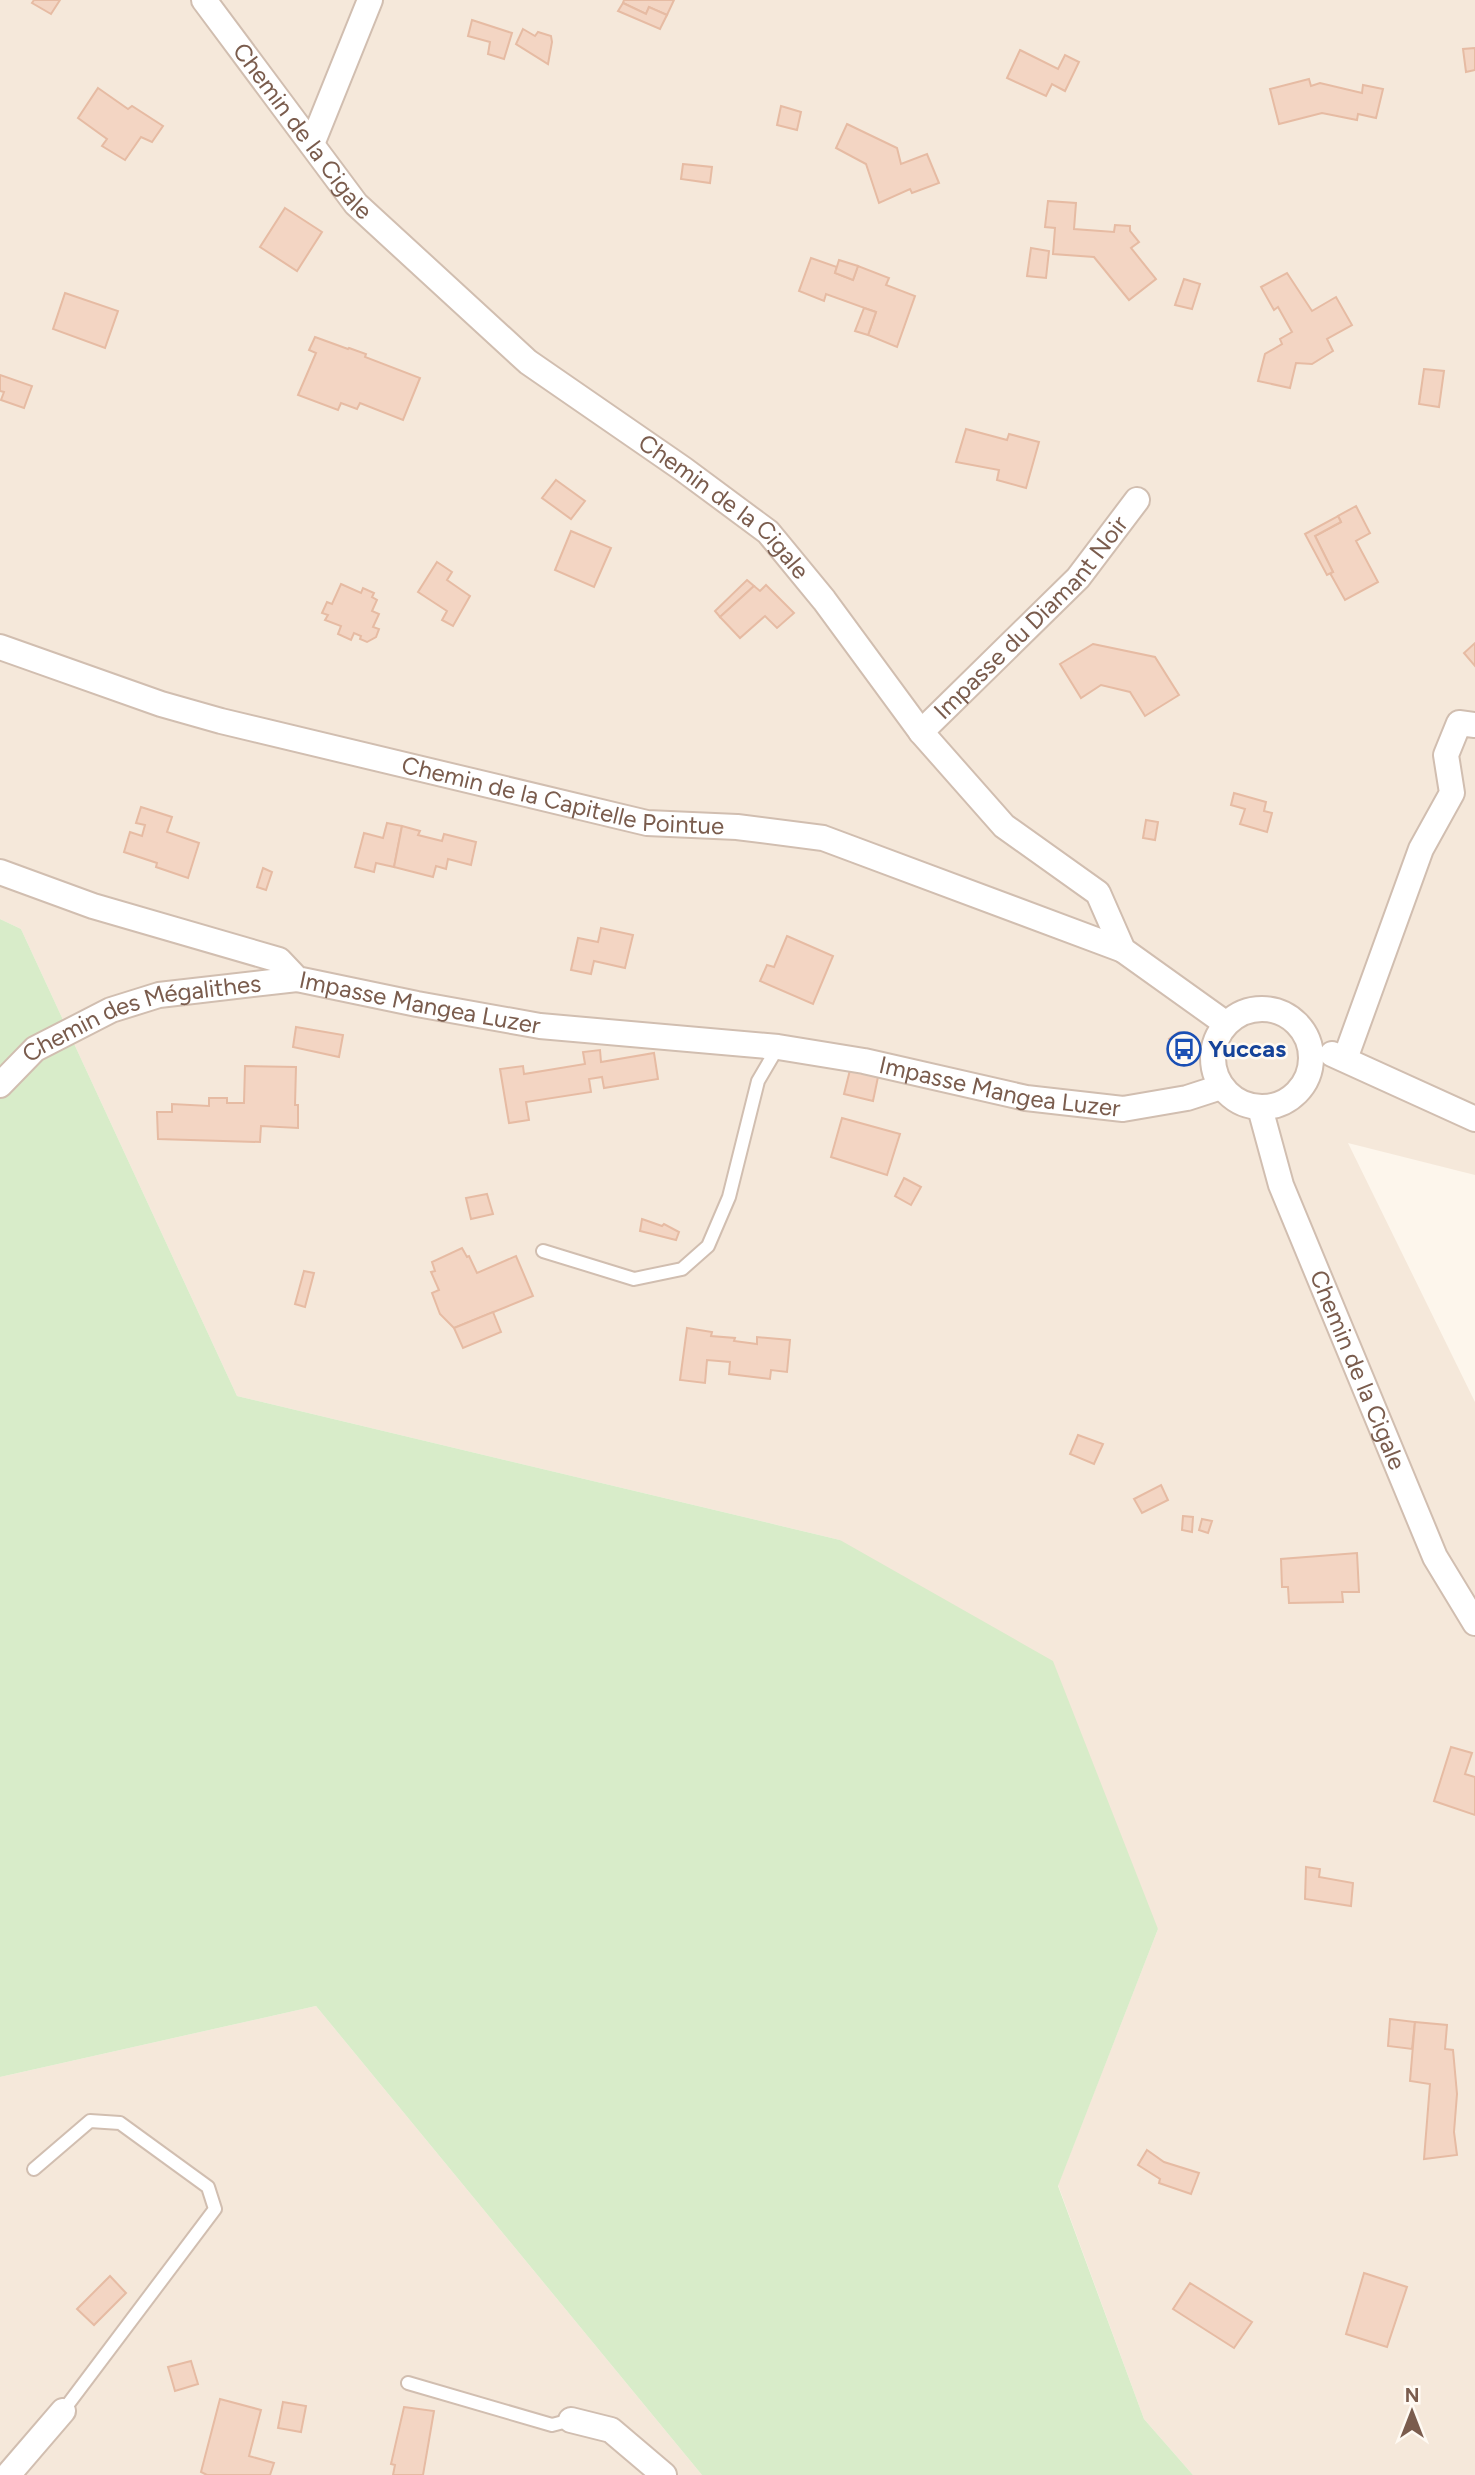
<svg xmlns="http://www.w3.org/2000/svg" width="1475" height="2475" font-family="Figtree,sans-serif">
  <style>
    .residential { fill: #f5e8da }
    .green { fill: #d8ecc9 }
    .building { fill: #f3d5c3; stroke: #e6bba3; stroke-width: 2 }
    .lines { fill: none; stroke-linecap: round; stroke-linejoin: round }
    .service-casing { stroke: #d1beb0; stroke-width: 16 }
    .minor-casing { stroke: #d1beb0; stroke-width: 28 }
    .service { stroke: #fff; stroke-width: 12 }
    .minor { stroke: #fff; stroke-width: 24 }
    .labels { text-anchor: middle; stroke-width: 5; stroke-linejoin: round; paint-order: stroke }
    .street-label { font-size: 24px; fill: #7a5c4d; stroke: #fffaf3 }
    .transit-label { font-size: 24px; font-weight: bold; fill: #164399; stroke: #fffaf3; text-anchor: start }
  </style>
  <rect width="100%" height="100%" fill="#fdf6ec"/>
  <g class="residential">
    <path d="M 0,0 L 1475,0 L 1475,1175 L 1348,1143 L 1475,1402 L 1475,2475 L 1193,2475 L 1144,2419 L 1058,2185 L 1158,1929 L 840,1540 L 237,1396 L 21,929 L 0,919 Z"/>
    <path d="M 316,2006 L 702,2475 L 0,2475 L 0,2077 Z"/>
  </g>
  <path class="green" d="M 0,919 L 21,929 L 237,1396 L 840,1540 L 1053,1661 L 1158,1929 L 1058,2186 L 1144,2419 L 1193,2475 L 702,2475 L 316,2006 L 0,2077 Z"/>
  <g class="building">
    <path d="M 34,0 L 60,0 L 51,14 L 32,3 Z"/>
    <path d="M 624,0 L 674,0 L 667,15 L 649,7 L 646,14 L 623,3 Z"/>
    <path d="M 623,3 L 646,14 L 649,7 L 667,15 L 660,29 L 618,11 Z"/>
    <path d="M 472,20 L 512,33 L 504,59 L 488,54 L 490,42 L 468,36 Z"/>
    <path d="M 523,29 L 535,36 L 538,32 L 551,36 L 552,42 L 548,64 L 516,44 Z"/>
    <path d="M 1475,48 L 1475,70 L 1466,72 L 1463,49 Z"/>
    <path d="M 1020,50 L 1058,69 L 1065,55 L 1079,62 L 1065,91 L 1052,84 L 1046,96 L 1007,78 Z"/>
    <path d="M 1309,79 L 1311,86 L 1320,83 L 1362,93 L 1363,85 L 1383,89 L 1376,118 L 1358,114 L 1357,120 L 1322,113 L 1279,124 L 1270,89 Z"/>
    <path d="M 98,88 L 128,109 L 132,106 L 163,126 L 152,142 L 141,137 L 125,160 L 102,146 L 107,139 L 78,118 Z"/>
    <path d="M 781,106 L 801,112 L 797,130 L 777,125 Z"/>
    <path d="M 847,124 L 897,148 L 901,164 L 927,154 L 939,183 L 912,193 L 910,189 L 879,203 L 866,164 L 836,148 Z"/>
    <path d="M 683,164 L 712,167 L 710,183 L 681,179 Z"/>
    <path d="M 1048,201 L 1076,203 L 1074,229 L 1114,232 L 1115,225 L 1130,226 L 1130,231 L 1139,242 L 1131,248 L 1156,279 L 1129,300 L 1094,257 L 1053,254 L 1055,228 L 1045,227 Z"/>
    <path d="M 285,208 L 322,232 L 297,271 L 260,247 Z"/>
    <path d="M 1031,248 L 1049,251 L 1046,278 L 1027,276 Z"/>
    <path d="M 811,258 L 837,267 L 835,273 L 853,280 L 858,266 L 889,278 L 886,285 L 915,296 L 897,347 L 868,335 L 876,312 L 826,294 L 824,301 L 799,291 Z"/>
    <path d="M 839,260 L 858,266 L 853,280 L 835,273 Z"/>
    <path d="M 1287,273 L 1312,311 L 1336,297 L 1352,325 L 1327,339 L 1333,351 L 1312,364 L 1296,363 L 1290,388 L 1258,381 L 1265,354 L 1282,344 L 1280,339 L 1292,332 L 1278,307 L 1274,310 L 1261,287 Z"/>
    <path d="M 1184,279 L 1200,284 L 1192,309 L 1175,305 Z"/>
    <path d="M 65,293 L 118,311 L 105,348 L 53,329 Z"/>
    <path d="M 864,308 L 876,312 L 868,335 L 855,331 Z"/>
    <path d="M 315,337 L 348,349 L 349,348 L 366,354 L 365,357 L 420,378 L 403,420 L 360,403 L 357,409 L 341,403 L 338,410 L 298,395 L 316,353 L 309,350 Z"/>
    <path d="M 1424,369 L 1444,371 L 1439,407 L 1419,404 Z"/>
    <path d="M 0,375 L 32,386 L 24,408 L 1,400 L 4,392 L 0,391 Z"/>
    <path d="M 966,429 L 1007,440 L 1009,434 L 1039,442 L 1026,488 L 997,480 L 999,470 L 956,462 Z"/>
    <path d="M 556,480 L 585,501 L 571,519 L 542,498 Z"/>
    <path d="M 1356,506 L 1370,533 L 1356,541 L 1378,582 L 1345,600 L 1330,573 L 1333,572 L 1315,536 L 1341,522 L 1338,516 Z"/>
    <path d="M 1338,516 L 1341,522 L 1315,536 L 1333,572 L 1327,575 L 1305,534 Z"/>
    <path d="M 571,531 L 611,548 L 594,587 L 555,570 Z"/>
    <path d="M 437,562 L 452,572 L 447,580 L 470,596 L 453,626 L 442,620 L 447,611 L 418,592 Z"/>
    <path d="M 747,580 L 754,586 L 720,617 L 715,611 Z"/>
    <path d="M 341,584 L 361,593 L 363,588 L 374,593 L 372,597 L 377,600 L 372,611 L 379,614 L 373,627 L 379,629 L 376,637 L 367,642 L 360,639 L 361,636 L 354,633 L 351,640 L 338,634 L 341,626 L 325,620 L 328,615 L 322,613 L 327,602 L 332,604 Z"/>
    <path d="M 766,585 L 794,613 L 777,628 L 765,616 L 740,638 L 720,617 L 754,586 L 760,591 Z"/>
    <path d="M 1475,643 L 1475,666 L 1464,653 Z"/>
    <path d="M 1093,644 L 1155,657 L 1179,695 L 1145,716 L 1130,692 L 1101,685 L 1081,698 L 1060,664 Z"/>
    <path d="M 1234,793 L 1266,802 L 1264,811 L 1272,813 L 1267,832 L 1240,824 L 1245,809 L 1231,805 Z"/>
    <path d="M 141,807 L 172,817 L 167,832 L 199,843 L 188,878 L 156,867 L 157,863 L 124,852 L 130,832 L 142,836 L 145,825 L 136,823 Z"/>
    <path d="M 1146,820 L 1158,822 L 1155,840 L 1143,838 Z"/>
    <path d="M 387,823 L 402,826 L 394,867 L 376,863 L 374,872 L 355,867 L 364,833 L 383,838 Z"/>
    <path d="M 402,826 L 420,831 L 418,835 L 442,841 L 444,834 L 476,842 L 471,865 L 448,859 L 446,869 L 436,866 L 433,877 L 394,867 Z"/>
    <path d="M 263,868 L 272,872 L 266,890 L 257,887 Z"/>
    <path d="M 601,928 L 633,935 L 625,968 L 594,961 L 591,974 L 571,970 L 578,938 L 598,942 Z"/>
    <path d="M 787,936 L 833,956 L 813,1004 L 760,981 L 767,965 L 774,967 Z"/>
    <path d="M 296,1027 L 343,1035 L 339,1057 L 293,1047 Z"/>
    <path d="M 1179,1032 L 1192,1049 L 1181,1056 L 1169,1039 Z"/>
    <path d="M 600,1050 L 601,1062 L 654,1053 L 658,1079 L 604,1088 L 602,1077 L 589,1079 L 591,1092 L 526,1102 L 529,1120 L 509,1123 L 500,1069 L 523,1066 L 524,1074 L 585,1064 L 583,1052 Z"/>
    <path d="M 245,1066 L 296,1067 L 295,1105 L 298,1105 L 298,1128 L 261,1126 L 260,1142 L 158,1139 L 157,1112 L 172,1112 L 172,1104 L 209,1106 L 209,1098 L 227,1098 L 227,1103 L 244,1103 Z"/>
    <path d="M 850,1070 L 878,1077 L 873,1101 L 844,1094 Z"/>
    <path d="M 842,1118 L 900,1134 L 887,1175 L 831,1157 Z"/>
    <path d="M 904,1178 L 921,1187 L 911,1205 L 895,1196 Z"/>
    <path d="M 487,1194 L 493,1214 L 471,1219 L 466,1198 Z"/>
    <path d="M 642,1219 L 662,1226 L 664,1224 L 679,1232 L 676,1240 L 640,1231 Z"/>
    <path d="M 462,1248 L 467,1257 L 469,1256 L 477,1273 L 516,1256 L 533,1296 L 454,1328 L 440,1314 L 432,1293 L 439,1290 L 431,1272 L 435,1271 L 432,1262 Z"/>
    <path d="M 304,1271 L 314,1273 L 305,1307 L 295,1304 Z"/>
    <path d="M 493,1312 L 501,1332 L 463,1348 L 454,1328 Z"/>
    <path d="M 687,1328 L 712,1332 L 711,1336 L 735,1338 L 734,1341 L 757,1344 L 757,1337 L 790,1340 L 787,1372 L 771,1370 L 770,1379 L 729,1374 L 730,1362 L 707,1360 L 705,1383 L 680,1380 Z"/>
    <path d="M 1078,1435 L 1103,1444 L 1094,1464 L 1070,1454 Z"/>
    <path d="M 1161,1485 L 1168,1500 L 1142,1513 L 1134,1499 Z"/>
    <path d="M 1183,1516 L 1193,1517 L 1192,1532 L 1182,1530 Z"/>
    <path d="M 1202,1519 L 1212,1521 L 1208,1533 L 1199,1530 Z"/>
    <path d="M 1357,1553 L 1359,1592 L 1342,1592 L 1343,1602 L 1289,1603 L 1288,1587 L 1282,1587 L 1281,1559 Z"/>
    <path d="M 1451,1747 L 1472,1753 L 1465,1774 L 1475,1777 L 1475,1815 L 1434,1801 Z"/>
    <path d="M 1306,1867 L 1320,1869 L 1319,1877 L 1353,1883 L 1351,1906 L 1305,1899 Z"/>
    <path d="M 1390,2019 L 1415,2022 L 1412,2049 L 1388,2046 Z"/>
    <path d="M 1415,2022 L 1447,2025 L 1445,2049 L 1453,2050 L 1457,2094 L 1454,2132 L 1457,2155 L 1424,2159 L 1430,2084 L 1410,2081 Z"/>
    <path d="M 1147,2150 L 1164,2162 L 1199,2173 L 1191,2194 L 1159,2183 L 1160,2179 L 1138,2165 Z"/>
    <path d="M 1364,2273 L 1407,2287 L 1387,2347 L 1346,2334 Z"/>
    <path d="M 110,2276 L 126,2293 L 94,2325 L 77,2309 Z"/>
    <path d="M 1190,2283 L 1252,2322 L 1234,2348 L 1173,2309 Z"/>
    <path d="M 191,2361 L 198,2384 L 175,2391 L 168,2367 Z"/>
    <path d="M 220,2399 L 261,2410 L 249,2456 L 274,2463 L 270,2475 L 207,2475 L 201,2472 Z"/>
    <path d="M 283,2402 L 306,2406 L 301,2432 L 278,2428 Z"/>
    <path d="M 404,2407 L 434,2411 L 423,2475 L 393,2475 L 395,2465 L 391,2464 Z"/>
  </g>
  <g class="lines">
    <defs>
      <g id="service">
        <path d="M 543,1251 L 634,1279 L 682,1269 L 708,1246 L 729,1197 L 758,1081 L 778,1047"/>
        <path d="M 34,2169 L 90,2121 L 120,2123 L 208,2187 L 215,2209 L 63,2411"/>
        <path d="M 408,2383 L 552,2425 L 571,2420"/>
      </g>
      <g id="minor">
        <path id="s1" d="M 204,0 L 356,204 L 528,362 L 683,469 L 768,532 L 824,600 L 921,732 L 1004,826 L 1098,893 L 1123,950 L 1225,1023"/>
        <path d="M 312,144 L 370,0"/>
        <path id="s2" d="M 0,647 L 161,704 L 221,721 L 647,823 L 737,827 L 823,838 L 1123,950"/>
        <path id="s3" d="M 921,732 L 1078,578 L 1137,500"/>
        <path id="s4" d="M 0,872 L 93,906 L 279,960 L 297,979 L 417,1004 L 540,1026 L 778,1047 L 864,1061 L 1026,1098 L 1123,1109 L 1187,1098 L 1221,1087"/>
        <circle cx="1262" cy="1058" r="49"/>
        <path d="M 1332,1054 L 1475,1119"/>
        <path d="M 1345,1059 L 1421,849 L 1452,793 L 1446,755 L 1459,723 L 1475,725"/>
        <path id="s5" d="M 0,1085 L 35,1049 L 111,1010 L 159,995 L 297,979"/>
        <path id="s6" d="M 1260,1108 L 1281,1185 L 1435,1557 L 1475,1623"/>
        <path d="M 571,2420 L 611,2430 L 664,2475"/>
        <path d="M 8,2475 L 63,2411"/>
      </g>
    </defs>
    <use href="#service" class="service-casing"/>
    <use href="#minor" class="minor-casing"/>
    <use href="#service" class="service"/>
    <use href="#minor" class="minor"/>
  </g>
  <defs>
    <symbol id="bus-ring" viewBox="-11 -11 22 22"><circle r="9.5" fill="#fffaf3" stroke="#1a4fb4" stroke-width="1.5"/><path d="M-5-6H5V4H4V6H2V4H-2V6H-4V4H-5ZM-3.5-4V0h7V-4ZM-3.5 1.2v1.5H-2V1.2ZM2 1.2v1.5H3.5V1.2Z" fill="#1a4fb4"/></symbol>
  </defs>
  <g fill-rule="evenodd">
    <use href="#bus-ring" x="1165" y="1030" width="38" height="38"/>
  </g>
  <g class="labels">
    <g class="street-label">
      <text dy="8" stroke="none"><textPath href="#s1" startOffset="164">Chemin de la Cigale</textPath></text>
      <text dy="8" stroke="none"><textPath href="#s1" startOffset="732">Chemin de la Cigale</textPath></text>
      <text dy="8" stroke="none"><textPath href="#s3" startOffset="159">Impasse du Diamant Noir</textPath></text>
      <text dy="8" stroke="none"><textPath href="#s2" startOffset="584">Chemin de la Capitelle Pointue</textPath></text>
      <text dy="8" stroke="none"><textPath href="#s4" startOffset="444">Impasse Mangea Luzer</textPath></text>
      <text dy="8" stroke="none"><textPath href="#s5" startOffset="163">Chemin des Mégalithes</textPath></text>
      <text dy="8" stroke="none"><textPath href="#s4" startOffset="1031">Impasse Mangea Luzer</textPath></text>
      <text dy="8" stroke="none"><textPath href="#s6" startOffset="280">Chemin de la Cigale</textPath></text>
    </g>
    <g class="transit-label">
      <text x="1208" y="1057">Yuccas</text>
    </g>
  </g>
  <g transform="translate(1412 2412)" stroke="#fffaf3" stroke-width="5" paint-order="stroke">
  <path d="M0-5L12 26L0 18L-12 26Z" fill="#7a5c4d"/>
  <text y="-10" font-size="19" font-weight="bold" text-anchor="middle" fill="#7a5c4d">N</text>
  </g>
</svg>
